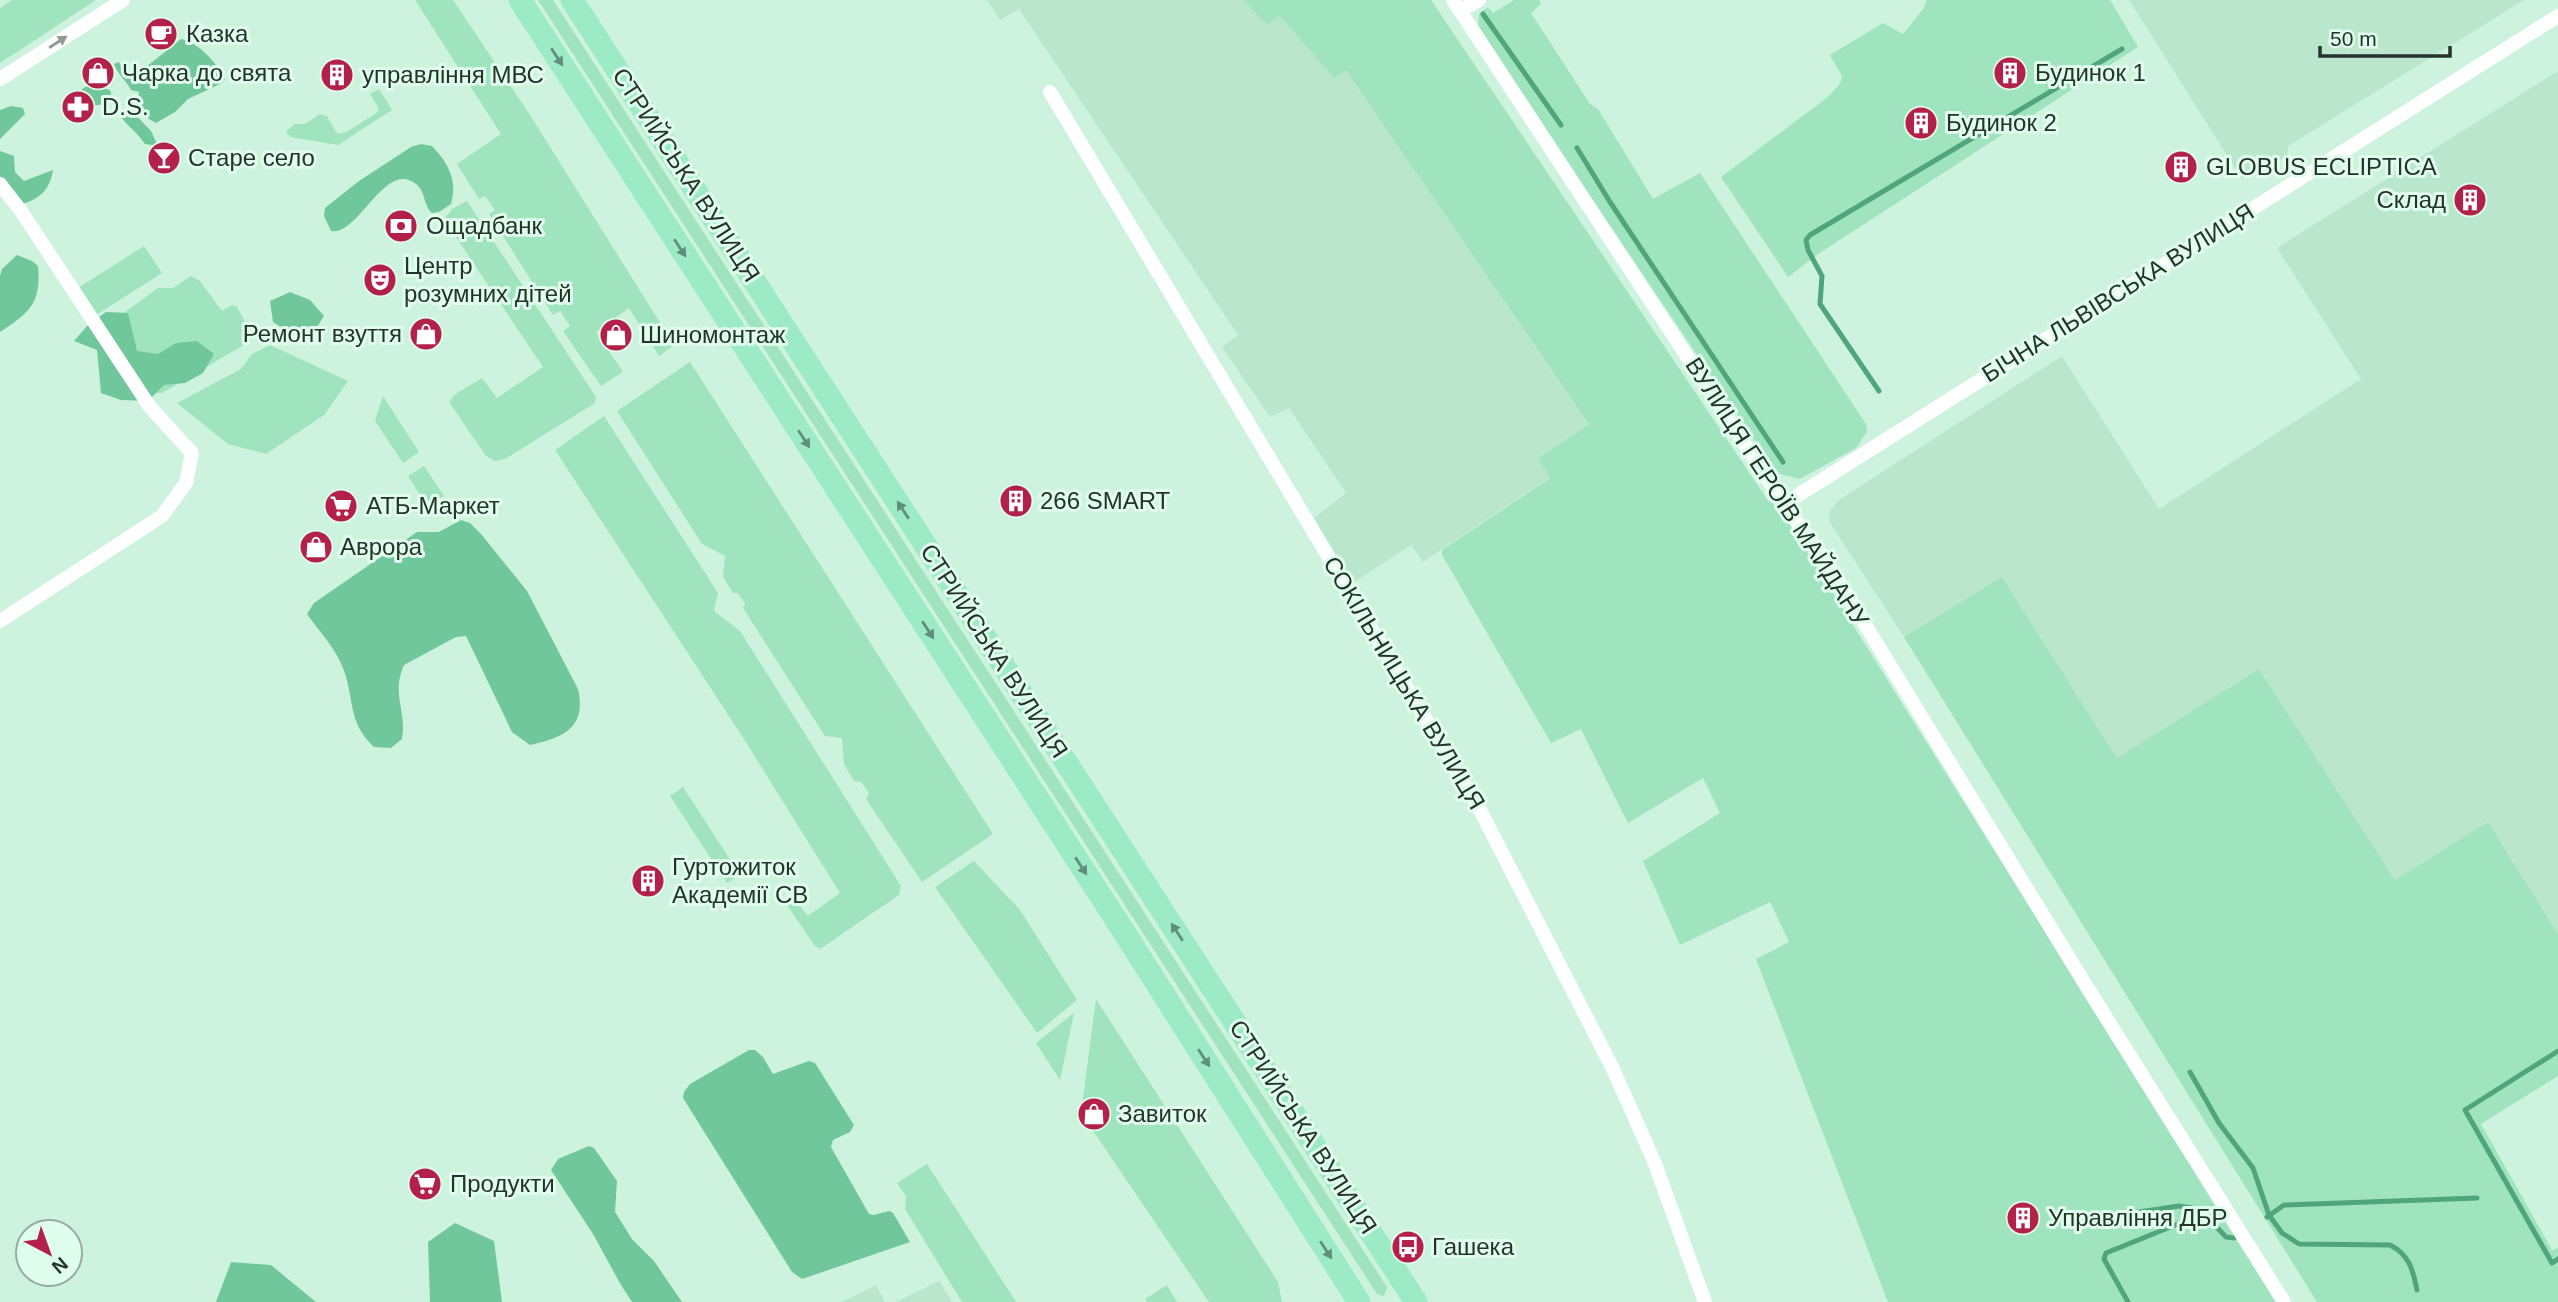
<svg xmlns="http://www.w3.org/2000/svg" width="2558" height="1302" font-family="Helvetica,sans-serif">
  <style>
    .built { fill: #bae6cd }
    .green { fill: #a0e3bf }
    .forest { fill: #71c79c }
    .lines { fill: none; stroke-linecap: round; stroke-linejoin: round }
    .stream { stroke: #4fa67c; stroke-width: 5 }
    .minor { stroke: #fff; stroke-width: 14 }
    .primary { stroke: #9deac7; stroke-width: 23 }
    .oneway { fill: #929995 }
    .oneway2 { fill: #618e79 }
    .labels { text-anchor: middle; stroke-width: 6; stroke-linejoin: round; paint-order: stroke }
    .poi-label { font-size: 24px; fill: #25332b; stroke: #e0feed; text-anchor: start }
    .street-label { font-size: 24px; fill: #25332b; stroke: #e0feed }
  </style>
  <rect width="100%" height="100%" fill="#cdf3de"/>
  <g class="built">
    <path d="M 987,0 L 1243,0 L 1267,25 L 1280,15 L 1334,78 L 1346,69 L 1589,426 L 1538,458 L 1550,477 L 1423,562 L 1411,545 L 1353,583 L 1314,518 L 1346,493 L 1289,408 L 1270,417 L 1222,347 L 1238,335 L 1019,9 L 1000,20 Z"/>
    <path d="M 2129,0 L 2524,0 L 2288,146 L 2287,156 L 2242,179 Z"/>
    <path d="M 2558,71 L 2558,934 L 2488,822 L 2395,880 L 2259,669 L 2117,758 L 2003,578 L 1904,637 L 1829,521 L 1830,511 L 1839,500 L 2062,356 L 2159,509 L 2361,379 L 2277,248 Z"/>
    <path d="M 939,1281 L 952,1302 L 896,1302 Z"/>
    <path d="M 876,1285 L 885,1302 L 842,1302 Z"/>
  </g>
  <g class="green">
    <path d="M 12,0 L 96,0 L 0,63 L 0,8 Z"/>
    <path d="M 415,0 L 453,0 L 530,115 L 674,345 L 659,356 L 629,308 L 596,332 L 623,372 L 601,386 L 563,331 L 570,326 L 560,311 L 553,315 L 489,214 L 495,210 L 485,196 L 479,199 L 457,164 L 501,134 Z"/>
    <path d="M 538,0 L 553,0 L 1387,1287 L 1384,1296 L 1377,1294 Z"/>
    <path d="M 1243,0 L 1431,0 L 1769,502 L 1774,499 L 2277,1302 L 1888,1302 L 1756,959 L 1789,942 L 1770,902 L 1680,945 L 1643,861 L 1720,813 L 1703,778 L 1628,823 L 1581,729 L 1551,743 L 1442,555 L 1442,550 L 1550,478 L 1538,458 L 1589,425 L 1346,70 L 1334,78 L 1280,16 L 1267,25 Z"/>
    <path d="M 1514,0 L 1539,0 L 1541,4 L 1531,13 L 1590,104 L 1598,109 L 1653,199 L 1700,173 L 1866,424 L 1867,432 L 1856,448 L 1800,479 L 1780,474 L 1771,465 L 1478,29 L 1479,14 L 1488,7 L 1493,13 Z"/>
    <path d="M 1927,0 L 2110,0 L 2138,47 L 1818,254 L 1788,277 L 1721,177 L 1828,97 L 1840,84 L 1842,76 L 1830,55 L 1883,23 L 1903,34 L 1924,8 Z"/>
    <path d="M 379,89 L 392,110 L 338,145 L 290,137 L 286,131 L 295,124 L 305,124 L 320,114 L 327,116 L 336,132 L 340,134 L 348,131 L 378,112 L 378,107 L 370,94 Z"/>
    <path d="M 467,201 L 596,397 L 595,403 L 505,459 L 495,461 L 486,456 L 449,402 L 457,393 L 482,378 L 497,398 L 543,367 L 444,219 L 452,209 Z"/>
    <path d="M 144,246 L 162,273 L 96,315 L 78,288 Z"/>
    <path d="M 191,276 L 200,281 L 222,311 L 232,305 L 237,307 L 253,337 L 249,342 L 162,393 L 151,393 L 110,323 L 158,288 L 173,288 Z"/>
    <path d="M 270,345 L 348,381 L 324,415 L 266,454 L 228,444 L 177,403 L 241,369 L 252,354 Z"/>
    <path d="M 690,362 L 993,834 L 922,882 L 866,799 L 869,793 L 861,782 L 854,781 L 844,764 L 842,738 L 825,736 L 743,608 L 745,604 L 738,593 L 733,593 L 723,577 L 725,556 L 702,544 L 617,411 Z"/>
    <path d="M 383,396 L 419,452 L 403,463 L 375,421 Z"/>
    <path d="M 604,416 L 718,593 L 714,611 L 740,631 L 901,886 L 899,895 L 820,949 L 815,946 L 785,902 L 793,897 L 808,916 L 840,893 L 744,739 L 555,450 Z"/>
    <path d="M 424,466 L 444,496 L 427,506 L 408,476 Z"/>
    <path d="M 2002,577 L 2117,758 L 2259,669 L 2395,880 L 2488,822 L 2558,934 L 2558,1076 L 2481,1124 L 2552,1250 L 2558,1248 L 2558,1302 L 2317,1302 L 1904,637 Z"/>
    <path d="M 683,787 L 740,875 L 727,883 L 670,796 Z"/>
    <path d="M 974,861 L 1020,910 L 1077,1000 L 1037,1033 L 935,887 Z"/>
    <path d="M 1096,999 L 1278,1282 L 1282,1302 L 1209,1302 L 1081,1113 Z"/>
    <path d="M 1074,1013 L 1060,1080 L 1036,1043 Z"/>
    <path d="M 927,1164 L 1016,1302 L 962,1302 L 905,1209 L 906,1196 L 897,1183 Z"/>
    <path d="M 1167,1285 L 1177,1302 L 1147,1302 L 1145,1299 Z"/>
  </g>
  <g class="forest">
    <path d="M 181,39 C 198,42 217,63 225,79 L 220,84 L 188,99 L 175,112 L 156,123 L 142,115 L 137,108 L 139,92 L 131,90 C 126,80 118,75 114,64 L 119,62 L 123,70 L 132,74 L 146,67 Z"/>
    <path d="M 96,86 L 110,90 L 112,98 L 104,104 L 93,106 L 77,93 L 85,87 Z"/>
    <path d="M 11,106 L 23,108 L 25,114 L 0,139 L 0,110 Z"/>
    <path d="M 129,108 L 151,131 L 158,146 L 145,144 C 137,132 126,125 118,113 Z"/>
    <path d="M 421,144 L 432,146 C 448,163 458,180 451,204 L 439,212 L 432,213 C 423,205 426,192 416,184 C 385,159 358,237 331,231 L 324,216 L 325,208 L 359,181 L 411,147 Z"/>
    <path d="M 0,151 L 14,156 L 15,172 L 24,181 L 53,170 C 50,189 41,198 23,204 L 0,189 Z"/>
    <path d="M 17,255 L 32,261 L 38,266 C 41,304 30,312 0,332 L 0,276 L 2,269 Z"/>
    <path d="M 290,292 L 310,300 L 324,316 L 313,333 L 291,334 L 273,322 L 270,301 Z"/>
    <path d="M 106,312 L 128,313 L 137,351 L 158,354 L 176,343 L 197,341 L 214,354 L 203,373 L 185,383 L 164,385 L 148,401 L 121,400 L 101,393 L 97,350 L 74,341 L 88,325 Z"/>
    <path d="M 461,520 L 470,523 L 481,534 L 527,591 L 578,689 C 587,728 563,738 530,745 L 512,732 L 466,636 L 456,637 L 404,665 C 391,694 407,711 402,739 L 391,748 L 374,747 C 347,722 355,699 343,668 C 336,649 319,631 307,614 L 314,603 L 417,532 L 439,532 Z"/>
    <path d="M 749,1050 L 755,1050 L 763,1057 L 773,1074 L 809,1061 L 815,1063 L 854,1125 L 850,1132 L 833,1140 L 831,1147 L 869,1214 L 874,1215 L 889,1211 L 893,1213 L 910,1242 L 802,1279 L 792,1272 L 683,1098 L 684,1092 L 690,1084 Z"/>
    <path d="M 589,1146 L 594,1148 L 617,1181 L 615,1212 L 632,1239 L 654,1261 L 682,1302 L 632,1302 L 621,1285 L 593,1234 L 551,1170 L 558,1159 Z"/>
    <path d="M 455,1223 L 494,1241 L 502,1302 L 430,1302 L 428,1242 Z"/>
    <path d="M 231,1262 L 271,1265 L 316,1302 L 216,1302 Z"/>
  </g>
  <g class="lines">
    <g class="stream">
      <path d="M 1483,14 L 1561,125"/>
      <path d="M 1577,148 L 1610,202 L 1783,462"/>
      <path d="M 1879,391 L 1820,304 L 1822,276 L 1808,250 L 1806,240 L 1810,235 L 2122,49"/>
      <path d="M 2558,1051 L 2465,1110 L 2552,1263 L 2558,1259"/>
      <path d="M 2190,1072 L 2219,1123 L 2253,1168 L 2269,1215 L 2282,1233 L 2299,1244 L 2390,1245 C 2410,1255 2413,1271 2417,1290"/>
      <path d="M 2106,1217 L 2179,1206 L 2192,1208 L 2200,1215"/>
      <path d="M 2267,1217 L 2284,1205 L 2477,1198"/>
      <path d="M 2128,1302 L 2104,1259 L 2106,1253 L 2200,1215 L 2209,1219 L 2226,1237 L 2234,1238"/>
    </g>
    <g class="minor">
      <path d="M 1453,0 L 1784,504 L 1828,564 L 2090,992 L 2284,1302"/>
      <path d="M 1460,11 L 1479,0"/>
      <path d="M 0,79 L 123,0"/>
      <path d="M 1050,92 L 1479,808 L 1613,1069 L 1654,1161 L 1705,1302"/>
      <path d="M 0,184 L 21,211 L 150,407 L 192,453 L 186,483 L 162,516 L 0,621"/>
      <path d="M 1784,504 L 2558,16"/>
    </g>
    <g class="primary">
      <path d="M 520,0 L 1126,935 L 1359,1302"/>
      <path d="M 572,0 L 1416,1302"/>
    </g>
  </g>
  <defs><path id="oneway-solid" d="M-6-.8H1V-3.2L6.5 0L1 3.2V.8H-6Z" transform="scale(1.75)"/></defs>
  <use class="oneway" href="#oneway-solid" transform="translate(58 42) rotate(-33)"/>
  <g class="oneway2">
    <use href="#oneway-solid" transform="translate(557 57) rotate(57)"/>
    <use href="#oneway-solid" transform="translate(680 248) rotate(57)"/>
    <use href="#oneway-solid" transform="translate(804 439) rotate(57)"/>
    <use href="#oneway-solid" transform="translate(903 510) rotate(-123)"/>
    <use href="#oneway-solid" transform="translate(928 630) rotate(57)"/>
    <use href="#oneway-solid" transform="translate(1081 866) rotate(57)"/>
    <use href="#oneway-solid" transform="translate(1177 932) rotate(-123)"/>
    <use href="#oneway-solid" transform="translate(1204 1058) rotate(57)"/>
    <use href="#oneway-solid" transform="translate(1326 1250) rotate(57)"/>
  </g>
  <defs>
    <symbol id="cafe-disc" viewBox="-11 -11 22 22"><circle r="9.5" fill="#b3214b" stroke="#e0feed"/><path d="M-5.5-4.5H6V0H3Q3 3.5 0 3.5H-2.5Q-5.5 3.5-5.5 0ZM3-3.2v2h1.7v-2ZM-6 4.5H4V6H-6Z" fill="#fff"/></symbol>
    <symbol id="shop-disc" viewBox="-11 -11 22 22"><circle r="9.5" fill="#b3214b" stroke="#e0feed"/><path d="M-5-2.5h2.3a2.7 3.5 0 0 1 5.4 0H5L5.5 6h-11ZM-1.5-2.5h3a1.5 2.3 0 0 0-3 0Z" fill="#fff"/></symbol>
    <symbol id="building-disc" viewBox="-11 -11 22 22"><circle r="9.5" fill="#b3214b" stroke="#e0feed"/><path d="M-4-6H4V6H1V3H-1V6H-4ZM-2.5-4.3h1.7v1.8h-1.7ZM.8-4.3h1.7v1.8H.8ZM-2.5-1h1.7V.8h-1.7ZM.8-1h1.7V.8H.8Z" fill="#fff"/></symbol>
    <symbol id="pharmacy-disc" viewBox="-11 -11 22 22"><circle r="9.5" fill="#b3214b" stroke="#e0feed"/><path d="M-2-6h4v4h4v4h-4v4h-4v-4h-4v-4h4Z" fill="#fff"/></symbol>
    <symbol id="bar-disc" viewBox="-11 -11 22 22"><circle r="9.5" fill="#b3214b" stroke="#e0feed"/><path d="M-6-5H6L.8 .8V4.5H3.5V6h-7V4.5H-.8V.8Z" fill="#fff"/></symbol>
    <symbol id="bank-disc" viewBox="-11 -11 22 22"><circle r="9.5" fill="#b3214b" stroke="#e0feed"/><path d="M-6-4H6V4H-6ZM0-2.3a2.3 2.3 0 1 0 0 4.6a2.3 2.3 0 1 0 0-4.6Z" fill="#fff"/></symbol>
    <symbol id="theatre-disc" viewBox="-11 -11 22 22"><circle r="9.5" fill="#b3214b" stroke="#e0feed"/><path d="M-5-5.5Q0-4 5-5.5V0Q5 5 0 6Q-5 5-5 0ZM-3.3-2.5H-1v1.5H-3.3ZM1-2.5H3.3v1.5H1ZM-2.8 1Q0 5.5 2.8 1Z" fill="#fff"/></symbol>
    <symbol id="supermarket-disc" viewBox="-11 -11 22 22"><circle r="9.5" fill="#b3214b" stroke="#e0feed"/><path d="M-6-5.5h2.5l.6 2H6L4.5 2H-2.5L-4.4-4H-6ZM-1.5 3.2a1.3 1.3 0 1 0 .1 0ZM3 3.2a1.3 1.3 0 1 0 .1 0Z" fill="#fff"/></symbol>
    <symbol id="bus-disc" viewBox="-11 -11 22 22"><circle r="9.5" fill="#b3214b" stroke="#e0feed"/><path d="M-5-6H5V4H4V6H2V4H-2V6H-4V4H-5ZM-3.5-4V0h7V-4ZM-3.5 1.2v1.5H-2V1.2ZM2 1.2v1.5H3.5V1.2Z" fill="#fff"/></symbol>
  </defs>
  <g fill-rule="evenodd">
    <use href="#cafe-disc" x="142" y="15" width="38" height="38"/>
    <use href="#shop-disc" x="79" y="54" width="38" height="38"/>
    <use href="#building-disc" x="1991" y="54" width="38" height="38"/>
    <use href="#building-disc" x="318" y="56" width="38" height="38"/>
    <use href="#pharmacy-disc" x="59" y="88" width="38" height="38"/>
    <use href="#building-disc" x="1902" y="104" width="38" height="38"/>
    <use href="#bar-disc" x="145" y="139" width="38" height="38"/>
    <use href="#building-disc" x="2162" y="148" width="38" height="38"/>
    <use href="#building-disc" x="2451" y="181" width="38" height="38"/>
    <use href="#bank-disc" x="382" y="207" width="38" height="38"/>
    <use href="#theatre-disc" x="361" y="261" width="38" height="38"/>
    <use href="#shop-disc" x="407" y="315" width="38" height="38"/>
    <use href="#shop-disc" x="597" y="316" width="38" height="38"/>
    <use href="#building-disc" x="997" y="482" width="38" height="38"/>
    <use href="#supermarket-disc" x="322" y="487" width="38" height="38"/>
    <use href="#shop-disc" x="297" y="528" width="38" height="38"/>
    <use href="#building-disc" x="629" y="862" width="38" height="38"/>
    <use href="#shop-disc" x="1075" y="1095" width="38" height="38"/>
    <use href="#supermarket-disc" x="406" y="1165" width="38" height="38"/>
    <use href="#building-disc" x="2004" y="1199" width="38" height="38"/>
    <use href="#bus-disc" x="1389" y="1228" width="38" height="38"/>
  </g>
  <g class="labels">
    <g class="poi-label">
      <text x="186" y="42">Казка</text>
      <text x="122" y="81">Чарка до свята</text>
      <text x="2035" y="81">Будинок 1</text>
      <text x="362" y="83">управління МВС</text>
      <text x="102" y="115">D.S.</text>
      <text x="1946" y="131">Будинок 2</text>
      <text x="188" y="166">Старе село</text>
      <text x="2206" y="175">GLOBUS ECLIPTICA</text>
      <text x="2446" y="208" text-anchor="end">Склад</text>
      <text x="426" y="234">Ощадбанк</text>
      <text x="404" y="274">Центр<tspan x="404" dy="28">розумних дітей</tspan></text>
      <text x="402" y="342" text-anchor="end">Ремонт взуття</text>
      <text x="640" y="343">Шиномонтаж</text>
      <text x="1040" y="509">266 SMART</text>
      <text x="366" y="514">АТБ-Маркет</text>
      <text x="340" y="555">Аврора</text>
      <text x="672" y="875">Гуртожиток<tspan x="672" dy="28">Академії СВ</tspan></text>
      <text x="1118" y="1122">Завиток</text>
      <text x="450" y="1192">Продукти</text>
      <text x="2048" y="1226">Управління ДБР</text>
      <text x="1432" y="1255">Гашека</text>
    </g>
    <g class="street-label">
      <text transform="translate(686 175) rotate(57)" y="8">СТРИЙСЬКА ВУЛИЦЯ</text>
      <text transform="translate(2118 293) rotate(-32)" y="8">БІЧНА ЛЬВІВСЬКА ВУЛИЦЯ</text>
      <text transform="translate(1777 492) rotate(57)" y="8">ВУЛИЦЯ ГЕРОЇВ МАЙДАНУ</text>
      <text transform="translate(994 651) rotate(57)" y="8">СТРИЙСЬКА ВУЛИЦЯ</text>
      <text transform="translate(1404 683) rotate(59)" y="8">СОКІЛЬНИЦЬКА ВУЛИЦЯ</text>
      <text transform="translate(1303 1127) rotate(57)" y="8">СТРИЙСЬКА ВУЛИЦЯ</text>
    </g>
  </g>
  <g transform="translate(49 1253) rotate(139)"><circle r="33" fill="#e0feed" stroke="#95ad9f" stroke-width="2"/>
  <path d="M0-5L12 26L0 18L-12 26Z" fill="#b3214b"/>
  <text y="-10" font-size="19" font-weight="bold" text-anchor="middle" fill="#25332b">N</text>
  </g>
  <path d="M2320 46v10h130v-10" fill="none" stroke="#25332b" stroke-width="3.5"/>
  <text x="2330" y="46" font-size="21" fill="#25332b" stroke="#e0feed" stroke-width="5" paint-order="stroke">50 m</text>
</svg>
